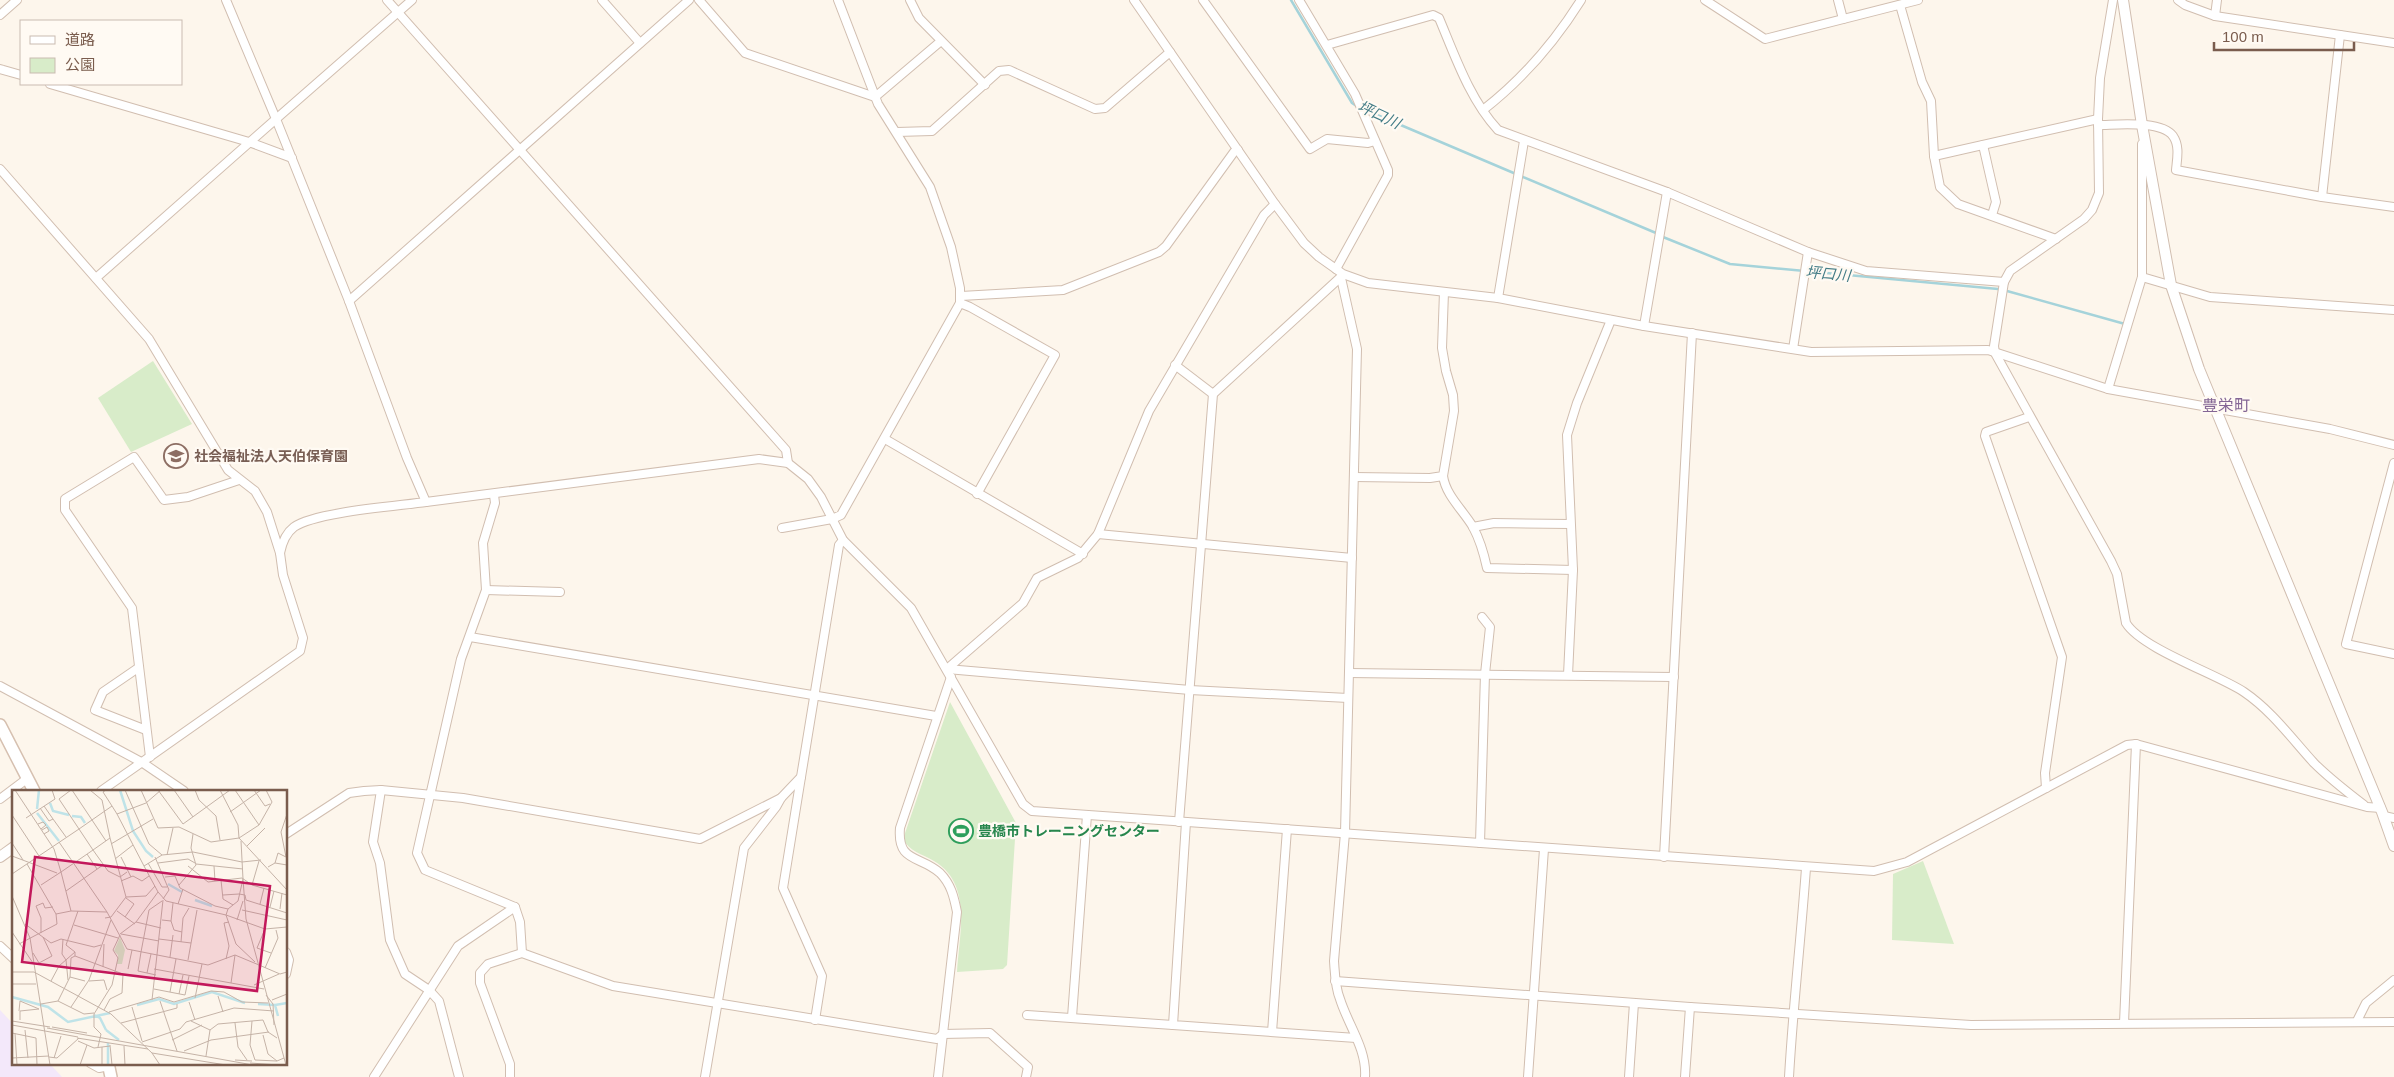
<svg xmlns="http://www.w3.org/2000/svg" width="2394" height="1077" font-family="Arial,'Noto Sans JP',sans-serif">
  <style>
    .education { fill: #f3e8fa }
    .green { fill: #d8ecc9 }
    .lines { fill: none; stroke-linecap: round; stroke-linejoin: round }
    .stream { stroke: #a5d3da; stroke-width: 2.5 }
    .minor-casing { stroke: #d1beb0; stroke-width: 10 }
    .tertiary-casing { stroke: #d1beb0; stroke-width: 12 }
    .secondary-casing { stroke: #d6c0b0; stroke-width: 14 }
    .minor { stroke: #fff; stroke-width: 8 }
    .tertiary { stroke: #fff; stroke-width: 10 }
    .secondary { stroke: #fff; stroke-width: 11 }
    .labels { text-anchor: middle; stroke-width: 4.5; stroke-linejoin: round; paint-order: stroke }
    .education-label { font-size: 14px; font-weight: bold; fill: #785e54; stroke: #fffaf3; text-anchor: start }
    .leisure-label { font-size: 14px; font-weight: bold; fill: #27864d; stroke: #fffaf3; text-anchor: start }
    .water-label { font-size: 15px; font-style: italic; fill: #437c86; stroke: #fffaf3 }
    .quarter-label { font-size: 16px; fill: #846695; stroke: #fffaf3 }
    .inset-river { fill: none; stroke: #bfe3e8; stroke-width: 2.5 }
    .inset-road { fill: none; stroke: #c5b3a7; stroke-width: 1 }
    .view { fill: #c2185b; fill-opacity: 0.15; stroke: #c2185b; stroke-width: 2.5 }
    .inset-edge { fill: none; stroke: #7a5c4d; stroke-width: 2.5 }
  </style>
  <rect width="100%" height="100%" fill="#fdf6ec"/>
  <path class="education" d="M 0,1010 L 14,1025 L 14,1063 L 49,1063 L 62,1077 L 0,1077 Z"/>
  <g class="green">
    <path d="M 153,361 L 192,424 L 131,452 L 98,398 Z"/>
    <path d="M 950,702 L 1016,823 L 1007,965 L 1003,969 L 957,972 C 959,934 973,884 934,861 C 922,854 909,851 903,839 Z"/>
    <path d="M 1923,861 L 1954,944 L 1892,940 L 1893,874 Z"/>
  </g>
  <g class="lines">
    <g class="stream">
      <path d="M 1291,0 L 1352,103 L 1358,107"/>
      <path d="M 1363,109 L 1516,174"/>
      <path d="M 1523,177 L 1656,233"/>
      <path d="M 1663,237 L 1730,264 L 1998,289"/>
      <path d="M 2007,291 L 2125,324"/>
    </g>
    <defs>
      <g id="minor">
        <path d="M 387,0 L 786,450 L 788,463"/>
        <path d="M 602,0 L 640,43"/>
        <path d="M 699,0 L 745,53 L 875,97 L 941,41"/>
        <path d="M 910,0 L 919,18 L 985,85"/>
        <path d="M 1203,0 L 1310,149 L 1327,139 L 1368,143 L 1375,141"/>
        <path d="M 1299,0 L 1355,94 L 1388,170 L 1388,175 L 1336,269"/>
        <path d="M 1705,0 L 1765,39 L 1918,0"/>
        <path d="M 1838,0 L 1843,19"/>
        <path d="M 2113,0 L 2100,78 L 2098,119 L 2099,193 L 2092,210 L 2084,219 L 2010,271 L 2004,282 L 1994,346 L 1995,353 L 2111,561 L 2117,574 L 2126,623 C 2142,649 2217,674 2244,692 C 2272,711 2292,739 2314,763 C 2330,779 2347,792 2364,805"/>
        <path d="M 2178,0 L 2185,5 L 2215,16 L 2394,43"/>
        <path d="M 1900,5 L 1922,82 L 1931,101 L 1934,156 L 1940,187 L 1958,204 L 2056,239"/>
        <path d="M 0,15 L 17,0"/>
        <path d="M 2215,16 L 2217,0"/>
        <path d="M 1327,45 L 1433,15 L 1439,18 C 1455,56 1470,100 1498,130 L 1667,192 L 1808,252 L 1866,271 L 2004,282"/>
        <path d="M 0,69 L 21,75"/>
        <path d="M 50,84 L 249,142 L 292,158"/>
        <path d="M 1483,110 C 1523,79 1554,43 1581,0"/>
        <path d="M 2098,125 C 2117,125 2161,120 2173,136 C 2180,146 2177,159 2176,170 L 2322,197 L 2394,207"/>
        <path d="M 897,132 L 932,131 L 999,71 L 1009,70 L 1095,109 L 1105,108 L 1170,52"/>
        <path d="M 1983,145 L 1996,202 L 1992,215"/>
        <path d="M 1934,156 L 2098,119"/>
        <path d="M 0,169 L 149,339 L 228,470 L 255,491 L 267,512 L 280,553 C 282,543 286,533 294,527 C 315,512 398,506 426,502 L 407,458 L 349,301 L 276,119 L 412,0"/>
        <path d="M 2322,197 L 2340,35"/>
        <path d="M 1275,204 L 1304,243 L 1319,257 L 1343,274 L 1368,283 L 1498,298 L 1644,326 L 1811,352 L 1988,350 L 2108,389 L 2330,429 L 2394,445"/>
        <path d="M 2142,277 L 2210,297 L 2394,310"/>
        <path d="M 96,278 L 276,119 L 226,0"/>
        <path d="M 1341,278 L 1357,349 L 1345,833 L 1334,961 C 1335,974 1335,987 1340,999 C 1348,1025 1367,1049 1365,1077"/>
        <path d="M 961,296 L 1063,290 L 1159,252 L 1166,246 L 1234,152 L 1238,150"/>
        <path d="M 1498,298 L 1524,141"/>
        <path d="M 349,301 L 689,0"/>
        <path d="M 960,303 L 970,307 L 1055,355 L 977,494"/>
        <path d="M 1644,326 L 1667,192"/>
        <path d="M 1793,349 L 1808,252"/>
        <path d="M 1175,365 L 1213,394"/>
        <path d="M 2108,389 L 2142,277 L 2142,144"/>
        <path d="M 2029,417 L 1986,432 L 1985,436 L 2062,657 L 2045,773 L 2046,788"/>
        <path d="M 885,439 L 1083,554"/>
        <path d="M 2394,463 L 2346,644 L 2394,654"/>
        <path d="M 1443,476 C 1446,496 1463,510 1473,527 C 1480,540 1484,554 1487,568 L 1573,570"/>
        <path d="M 1354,477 L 1430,478 L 1443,476 L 1454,411 L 1453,395 L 1446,371 L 1442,348 L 1444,292"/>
        <path d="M 494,495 L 495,503 L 483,543 L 486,590 L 461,659 L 417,853 L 425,870 L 515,907 L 520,922 L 522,953"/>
        <path d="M 426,502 L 759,459 L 788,463 L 808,479 L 821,497 L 843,540 L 911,608 L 1023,804 L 1032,811 L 1874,871 L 1907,862 L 2127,745 L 2136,744 L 2367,807 L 2381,808"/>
        <path d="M 1473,527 L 1494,523 L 1570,524"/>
        <path d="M 782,528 L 832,519 L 841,515 L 960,303 L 960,288 L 951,247 L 930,187 L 878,104 L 838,0"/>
        <path d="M 1098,534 L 1352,558"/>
        <path d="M 486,590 L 560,592"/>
        <path d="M 470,637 L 936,716"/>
        <path d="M 138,668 L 103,692 L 95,710 L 146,730"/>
        <path d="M 947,669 L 1023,603 L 1037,578 L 1078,558 L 1098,534 L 1149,411 L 1264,215 L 1275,204 L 1134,0"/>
        <path d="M 947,669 L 1190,690 L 1348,698"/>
        <path d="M 1349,673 L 1674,677"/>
        <path d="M 1568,675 L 1573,570 L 1567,435 L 1577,403 L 1611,320"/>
        <path d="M 0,686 L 143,763 L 184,791"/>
        <path d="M 150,757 L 132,608 L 65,510 L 65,499 L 134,457 L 164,500 L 188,497 L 239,480"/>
        <path d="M 801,777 L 783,888 L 822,976 L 815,1020"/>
        <path d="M 381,790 L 373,842 L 380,863 L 390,940 L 405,974 L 429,990 L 439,1001 L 459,1077"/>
        <path d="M 101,791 L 300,651 L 303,638 L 283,575 L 280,553"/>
        <path d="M 0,799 L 28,778"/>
        <path d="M 2384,816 L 2394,818"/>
        <path d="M 1179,822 L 1213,394 L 1343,275"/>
        <path d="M 1186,822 L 1173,1025 L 1356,1038"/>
        <path d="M 286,834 L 349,793 L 364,791 L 381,790 L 463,798 L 700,839 L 781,798"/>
        <path d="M 1480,843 L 1485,674 L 1490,627 L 1482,617"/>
        <path d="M 1664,857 L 1692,333"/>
        <path d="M 0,946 L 14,959"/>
        <path d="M 286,952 L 289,960 L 286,974"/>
        <path d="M 1335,981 L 1690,1007 L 1971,1025 L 2394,1022"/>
        <path d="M 1027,1015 L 1173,1025"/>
        <path d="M 1072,1017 L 1087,815"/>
        <path d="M 2357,1021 L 2366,1003 L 2394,980"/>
        <path d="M 2124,1023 L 2136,744"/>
        <path d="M 1272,1032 L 1287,829"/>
        <path d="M 90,1063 L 99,1068 L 108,1066"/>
        <path d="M 374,1077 L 458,946 L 515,907"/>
        <path d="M 510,1077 L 510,1064 L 480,983 L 480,973 L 488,964 L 522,953 L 613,986 L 937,1039 L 943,1034 L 990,1033 L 1028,1067 L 1026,1077"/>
        <path d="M 705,1077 L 744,848 L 776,807 L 781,798 L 801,777 L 839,545 L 843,540"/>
        <path d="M 938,1077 L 957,912 C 954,897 951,884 940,873 C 920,855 897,863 900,828 L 951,677"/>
        <path d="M 1528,1077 L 1544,849"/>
        <path d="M 1629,1077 L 1634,1003"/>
        <path d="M 1685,1077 L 1690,1007"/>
        <path d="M 1789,1077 C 1793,1007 1801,938 1806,868"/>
      </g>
      <g id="tertiary">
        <path d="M 2123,0 L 2142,125 L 2171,285 L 2199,369 L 2382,812 L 2394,846"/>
        <path d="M 0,857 L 14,847"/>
      </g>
      <g id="secondary">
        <path d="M 0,725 L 34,791"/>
        <path d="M 108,1063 L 111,1077"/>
      </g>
    </defs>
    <use href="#minor" class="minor-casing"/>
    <use href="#tertiary" class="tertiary-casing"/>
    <use href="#secondary" class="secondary-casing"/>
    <use href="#minor" class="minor"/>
    <use href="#tertiary" class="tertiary"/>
    <use href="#secondary" class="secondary"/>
  </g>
  <defs>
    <symbol id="school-ring" viewBox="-11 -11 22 22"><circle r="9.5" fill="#fffaf3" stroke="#8d6e63" stroke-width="1.5"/><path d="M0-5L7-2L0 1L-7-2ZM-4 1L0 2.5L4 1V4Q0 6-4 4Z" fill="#8d6e63"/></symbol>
    <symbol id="stadium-ring" viewBox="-11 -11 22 22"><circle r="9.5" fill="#fffaf3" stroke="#2e9e5b" stroke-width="1.5"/><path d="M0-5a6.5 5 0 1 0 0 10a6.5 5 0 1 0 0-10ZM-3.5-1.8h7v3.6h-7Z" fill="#2e9e5b"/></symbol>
  </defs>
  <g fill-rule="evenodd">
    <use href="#school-ring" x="162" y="442" width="28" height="28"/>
    <use href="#stadium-ring" x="947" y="817" width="28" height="28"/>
  </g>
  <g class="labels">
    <g class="education-label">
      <text x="194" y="461">社会福祉法人天伯保育園</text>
    </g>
    <g class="leisure-label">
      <text x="978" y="836">豊橋市トレーニングセンター</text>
    </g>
    <g class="water-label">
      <text transform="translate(1379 115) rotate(25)" y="5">坪口川</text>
      <text transform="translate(1828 274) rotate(5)" y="5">坪口川</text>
    </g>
    <g class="quarter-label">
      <text x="2226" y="411">豊栄町</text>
    </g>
  </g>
  <g transform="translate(12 790)">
    <rect width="275" height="275" fill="#fdf6ec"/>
    <path d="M 108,147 L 113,160 L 110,174 L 105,174 L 106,165 L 102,161 Z" fill="#d8ecc9"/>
    <path class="inset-river" d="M 108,0 L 121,41 L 134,61 L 141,67M 38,13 L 41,21 L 57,25M 25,19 L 27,0M 25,23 L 47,51M 60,26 L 69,27 L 73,33M 156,94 L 170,102M 183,110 L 200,116M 0,207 L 36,217 L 56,232 L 98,223M 246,214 L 263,215M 125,215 L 147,209 L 162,214 L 200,202 L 233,213M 82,225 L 88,228 L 94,240M 266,226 L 263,215 L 275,213M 94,240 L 107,250M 96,275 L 96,253"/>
    <path class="inset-road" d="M 3,0 L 42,59 L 49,82 L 29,95M 60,0 L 94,51M 78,0 L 90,10 L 98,48 L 81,60 L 96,81 L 108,87 L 115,82M 94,0 L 91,2 L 100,16M 129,0 L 146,38 L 167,37 L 199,52 L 227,48 L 247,35M 146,0 L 171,34 L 218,0M 162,0 L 181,27M 183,0 L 187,10 L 204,26 L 208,50M 208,0 L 226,35 L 227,48 L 275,100M 223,0 L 247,35 L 260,12 L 254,0M 242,0 L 253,16 L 258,14M 47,9 L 59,0M 32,16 L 41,29M 28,18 L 37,31 L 41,29 L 54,47M 218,22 L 249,0M 105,24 L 132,76M 0,25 L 27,66M 14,28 L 43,9 L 40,0M 26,34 L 31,32 L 34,35 L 29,39M 30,40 L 35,37 L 37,41 L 32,44M 47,52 L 95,122M 0,53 L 11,70M 99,54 L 141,29M 235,56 L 253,38M 75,64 L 85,79M 150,65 L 181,62 L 230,72 L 249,70M 155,65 L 161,38M 0,66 L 45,83M 109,67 L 119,87M 143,67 L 157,100 L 151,109M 103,69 L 121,55M 136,73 L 150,97 L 155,97M 146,73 L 176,69 L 183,73M 263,73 L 266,63 L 274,67 L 269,42 L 275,24M 15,74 L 44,124 L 59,121 L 49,82 L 81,60 L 67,39 L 100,16 L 105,24 L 134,13 L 149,0M 184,74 L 231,79M 176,76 L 196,92 L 230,88 L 240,95 L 275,105M 202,76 L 203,91M 256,77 L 263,73 L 275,75M 0,84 L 67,39 L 47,9M 153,87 L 163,86 L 168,98 L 203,116 L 216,119 L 226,111 L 231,89 L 229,51M 231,89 L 234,129 L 274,275M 209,90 L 211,109 L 221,115M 109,91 L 121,86 L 130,91 L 137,86M 167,95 L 184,75 L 179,58 L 181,44M 240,95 L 247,71M 54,101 L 91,75M 146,102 L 154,111 L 214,125 L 253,139 L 275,137M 227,104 L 233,105 L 234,110 L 275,123M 211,105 L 227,104M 0,106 L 18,148 L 38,275M 114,107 L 134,106 L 143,96M 166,114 L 171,99M 248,114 L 252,98M 258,117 L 262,101M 216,119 L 214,125 L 224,154 L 243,172M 268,119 L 270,103M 230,120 L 275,130M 59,121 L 95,122 L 115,159 L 196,175 L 223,165 L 247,175M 105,121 L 123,134M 113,127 L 122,114 L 114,108M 93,128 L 99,127 L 114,107 L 98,48M 150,130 L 159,131 L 161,113M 225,130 L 231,111M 159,131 L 162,140 L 170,142M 124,132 L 149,138M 13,134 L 39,153 L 49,149 L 82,157 L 89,155M 62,135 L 106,148M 253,139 L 245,158 L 259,163M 0,142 L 21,173M 29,143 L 29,128 L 24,116 L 31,113 L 33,118 L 41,117M 108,144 L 124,132 L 146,102 L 132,76 L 150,65 L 137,54 L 113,0M 109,144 L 147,151M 51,149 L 50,164 L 54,170 L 56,190M 147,149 L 179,153M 169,152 L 171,128 L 177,118M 7,154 L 45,134 L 44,124M 63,162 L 54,155 L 66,121M 129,162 L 137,120 L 150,111M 129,162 L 126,181 L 144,185M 21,163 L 27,173 L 40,166 L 31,147M 63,166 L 111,184 L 110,203 L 98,209 L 92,220M 158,167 L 161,145M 214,169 L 217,156 L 212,133 L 217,132M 176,170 L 185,120M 247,175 L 268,184 L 275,182M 91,177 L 92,154M 253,178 L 266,148 L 264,140M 116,179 L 120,160M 142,179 L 252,199M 0,182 L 22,182M 22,182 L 99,224 L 140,263 L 148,275M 135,183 L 139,164M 58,187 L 73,191M 39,191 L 47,176 L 63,162M 77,191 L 92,190 L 95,200M 219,193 L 223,165M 0,194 L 24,194M 242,195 L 267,184M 142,199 L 173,205 L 177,186M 158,202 L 164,169M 167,204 L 171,185M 254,205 L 261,214 L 262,235M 206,206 L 211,222M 183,208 L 190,174M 140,210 L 151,110M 260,210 L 275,204M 46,211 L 72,224 L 82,223M 148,211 L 165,261M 177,212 L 183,230M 29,214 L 46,211 L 58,187 L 59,168 L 63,166 L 63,162M 59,217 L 77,190 L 99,130M 120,217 L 130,251M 7,221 L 8,211 L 27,219M 97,222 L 147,207 L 162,212 L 199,201 L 212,202 L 230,212 L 256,213M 8,230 L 8,221 L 27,219M 0,231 L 38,237M 179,231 L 198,240M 240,231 L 238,255 L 243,270 L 265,271M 109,233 L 165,218 L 165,214M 223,233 L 226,257 L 235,270M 0,235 L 66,247M 40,237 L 75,243M 35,238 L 241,275M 13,240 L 16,268M 0,243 L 24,248 L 25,275M 3,243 L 5,275M 251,245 L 256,264 L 265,271 L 272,268M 65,248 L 136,259M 160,250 L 190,235M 66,251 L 82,258 L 98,256M 130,252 L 168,239 L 174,232 L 222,218 L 262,221M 98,255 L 100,275M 112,256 L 113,275M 86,257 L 89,244 L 82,237 L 82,224 L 100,195 L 106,168 L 101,160 L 108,145M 90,257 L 90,275M 172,261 L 199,250 L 257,242M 140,263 L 214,275M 194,266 L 198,240 L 206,234 L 251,230 L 256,242 L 265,248M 37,267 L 45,268 L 67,248M 0,268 L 37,266M 42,268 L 49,246M 223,270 L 240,271M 238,273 L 267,275M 68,275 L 75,255"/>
    <path class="view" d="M 23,67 L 258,96 L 245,201 L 10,172 Z"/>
    <rect width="275" height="275" class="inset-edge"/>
  </g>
  <rect x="20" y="20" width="162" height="65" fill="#fffaf3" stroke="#cabbb1"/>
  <rect x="30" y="36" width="25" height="8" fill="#ffffff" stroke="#cabbb1"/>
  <text x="65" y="45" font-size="15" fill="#7a5c4d">道路</text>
  <rect x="30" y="58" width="25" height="15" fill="#d8ecc9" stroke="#cabbb1"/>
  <text x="65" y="70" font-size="15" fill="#7a5c4d">公園</text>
  <path d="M2214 42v8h140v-8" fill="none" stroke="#7a5c4d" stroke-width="2.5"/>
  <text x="2222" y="42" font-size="15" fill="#7a5c4d" stroke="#fffaf3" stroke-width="4" paint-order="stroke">100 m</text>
</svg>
